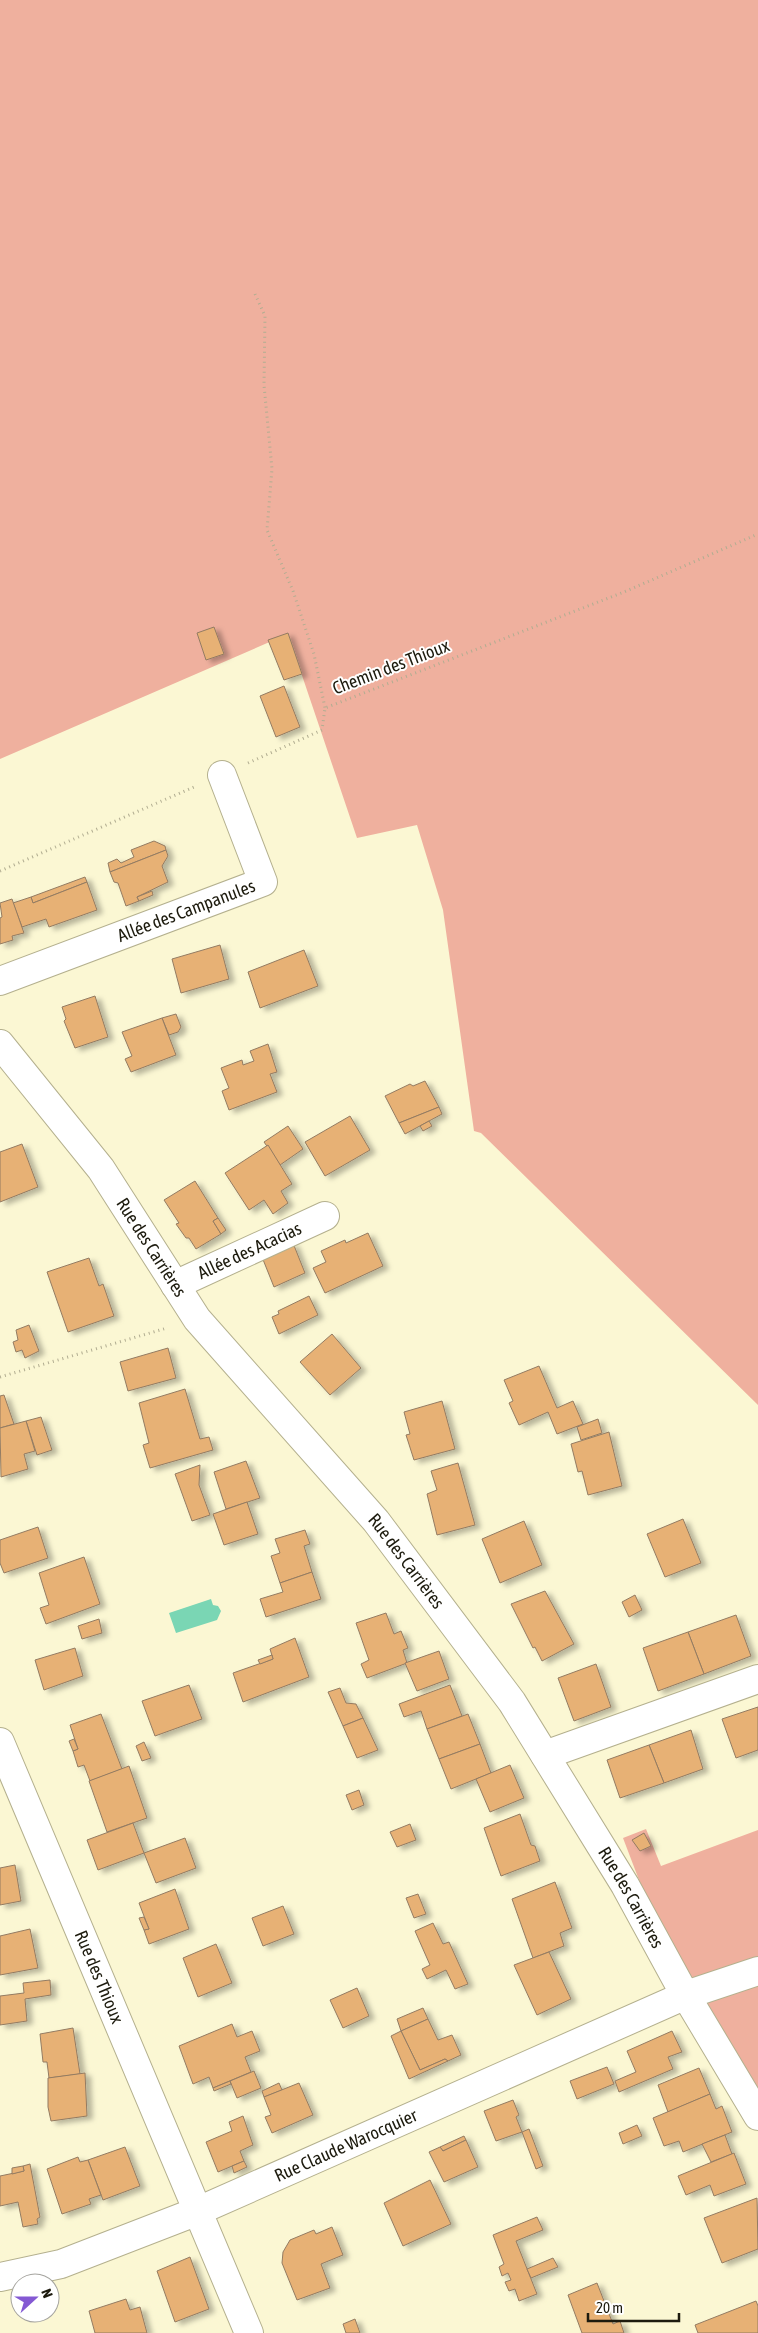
<svg xmlns="http://www.w3.org/2000/svg" width="758" height="2333" font-family="'Asap Condensed',sans-serif">
  <style>
    .green { fill: #efb09e }
    .water { fill: #7ad6b4 }
    .building { fill: #e7b174; stroke: #937b62; filter: url(#shadow) }
    .lines { fill: none; stroke-linecap: round; stroke-linejoin: round }
    .street-casing { stroke: #b4b08e; stroke-width: 30 }
    .path { stroke: #b1ad91; stroke-width: 3; stroke-dasharray: 1 4; stroke-linecap: butt }
    .street { stroke: #fff; stroke-width: 28 }
    .labels { text-anchor: middle; stroke-width: 4; stroke-linejoin: round; paint-order: stroke }
    .street-label { font-size: 18px; fill: #1d1b0e; stroke: #fff }
  </style>
  <defs>
    <filter id="shadow"><feDropShadow dx="5.5" dy="3" stdDeviation="2.5" flood-color="#0004"/></filter>
  </defs>
  <rect width="100%" height="100%" fill="#fbf7d3"/>
  <g class="green">
    <path d="M 0,0 L 758,0 L 758,1405 L 481,1133 L 474,1131 L 443,910 L 417,825 L 357,838 L 288,634 L 0,759 Z"/>
    <path d="M 646,1829 L 661,1866 L 758,1830 L 758,2101 L 671,1964 L 623,1838 Z"/>
  </g>
  <path class="water" d="M 211,1599 L 213,1605 L 218,1606 L 221,1611 L 217,1620 L 176,1633 L 169,1613 Z"/>
  <g class="building">
    <path d="M 214,627 L 224,654 L 206,660 L 197,633 Z"/>
    <path d="M 288,633 L 302,674 L 284,680 L 268,640 Z"/>
    <path d="M 284,686 L 300,727 L 276,737 L 260,696 Z"/>
    <path d="M 154,841 L 165,846 L 166,850 L 110,872 L 108,863 L 117,859 L 121,863 L 134,857 L 131,850 Z"/>
    <path d="M 166,850 L 168,856 L 162,866 L 168,882 L 137,897 L 139,901 L 126,906 L 118,883 L 114,882 L 110,872 Z"/>
    <path d="M 85,877 L 87,882 L 33,903 L 31,897 Z"/>
    <path d="M 87,882 L 97,910 L 49,927 L 46,919 L 22,927 L 13,903 L 31,897 L 33,903 Z"/>
    <path d="M 152,891 L 153,895 L 139,901 L 137,897 Z"/>
    <path d="M 12,899 L 24,933 L 12,936 L 13,940 L 0,944 L 0,918 L 2,917 L 0,903 Z"/>
    <path d="M 220,945 L 229,979 L 181,993 L 172,959 Z"/>
    <path d="M 304,950 L 318,986 L 260,1008 L 248,972 Z"/>
    <path d="M 95,996 L 108,1037 L 75,1048 L 64,1021 L 66,1019 L 62,1007 Z"/>
    <path d="M 176,1014 L 181,1027 L 178,1032 L 169,1035 L 162,1018 Z"/>
    <path d="M 162,1018 L 176,1055 L 131,1072 L 125,1059 L 132,1056 L 122,1032 Z"/>
    <path d="M 268,1044 L 277,1072 L 270,1074 L 277,1092 L 229,1110 L 222,1091 L 229,1088 L 221,1068 L 242,1060 L 243,1065 L 254,1061 L 250,1051 Z"/>
    <path d="M 425,1081 L 439,1107 L 399,1123 L 385,1096 L 410,1084 L 413,1086 Z"/>
    <path d="M 439,1107 L 442,1114 L 405,1134 L 399,1123 Z"/>
    <path d="M 350,1116 L 370,1150 L 325,1176 L 305,1142 Z"/>
    <path d="M 429,1121 L 432,1126 L 423,1131 L 420,1126 Z"/>
    <path d="M 288,1126 L 303,1149 L 280,1165 L 264,1142 Z"/>
    <path d="M 22,1144 L 38,1187 L 0,1202 L 0,1152 Z"/>
    <path d="M 268,1145 L 292,1184 L 281,1191 L 288,1203 L 273,1214 L 264,1200 L 249,1210 L 225,1173 Z"/>
    <path d="M 195,1181 L 218,1218 L 213,1221 L 221,1234 L 196,1249 L 189,1238 L 186,1238 L 176,1224 L 179,1223 L 164,1200 Z"/>
    <path d="M 218,1218 L 226,1230 L 221,1234 L 213,1221 Z"/>
    <path d="M 368,1233 L 383,1266 L 325,1293 L 313,1268 L 326,1262 L 321,1251 L 345,1240 L 346,1243 Z"/>
    <path d="M 293,1243 L 305,1273 L 274,1287 L 262,1257 Z"/>
    <path d="M 89,1258 L 99,1286 L 103,1284 L 114,1316 L 68,1332 L 47,1272 Z"/>
    <path d="M 309,1296 L 318,1315 L 279,1334 L 272,1317 L 279,1314 L 278,1311 Z"/>
    <path d="M 29,1325 L 39,1351 L 25,1358 L 22,1350 L 16,1352 L 13,1342 L 18,1340 L 16,1330 Z"/>
    <path d="M 332,1334 L 361,1368 L 330,1395 L 300,1362 Z"/>
    <path d="M 168,1348 L 176,1378 L 128,1391 L 120,1362 Z"/>
    <path d="M 539,1366 L 557,1408 L 573,1401 L 583,1424 L 557,1434 L 548,1412 L 519,1425 L 509,1403 L 513,1401 L 504,1380 Z"/>
    <path d="M 185,1389 L 200,1439 L 209,1437 L 213,1450 L 150,1468 L 143,1445 L 149,1443 L 139,1403 Z"/>
    <path d="M 4,1395 L 14,1424 L 0,1428 L 0,1396 Z"/>
    <path d="M 442,1401 L 455,1449 L 414,1460 L 406,1435 L 410,1434 L 404,1412 Z"/>
    <path d="M 41,1417 L 52,1450 L 37,1455 L 26,1421 Z"/>
    <path d="M 598,1419 L 602,1433 L 581,1440 L 577,1427 Z"/>
    <path d="M 26,1421 L 35,1451 L 24,1454 L 28,1469 L 1,1477 L 0,1428 Z"/>
    <path d="M 609,1432 L 622,1486 L 588,1495 L 582,1471 L 578,1472 L 571,1444 Z"/>
    <path d="M 246,1461 L 260,1498 L 226,1509 L 214,1472 Z"/>
    <path d="M 458,1463 L 475,1525 L 437,1535 L 427,1494 L 437,1490 L 431,1471 Z"/>
    <path d="M 200,1465 L 199,1485 L 210,1515 L 192,1521 L 175,1474 Z"/>
    <path d="M 247,1502 L 258,1534 L 224,1545 L 213,1514 Z"/>
    <path d="M 683,1519 L 701,1563 L 665,1577 L 647,1534 Z"/>
    <path d="M 524,1521 L 542,1565 L 500,1583 L 482,1539 Z"/>
    <path d="M 38,1527 L 48,1558 L 4,1573 L 0,1563 L 0,1540 Z"/>
    <path d="M 305,1530 L 310,1544 L 304,1546 L 312,1572 L 280,1583 L 271,1556 L 280,1553 L 275,1539 Z"/>
    <path d="M 84,1557 L 100,1604 L 46,1624 L 40,1608 L 49,1605 L 39,1573 Z"/>
    <path d="M 312,1572 L 321,1599 L 266,1617 L 260,1599 L 283,1592 L 280,1583 Z"/>
    <path d="M 545,1591 L 574,1644 L 542,1661 L 535,1647 L 533,1648 L 511,1604 Z"/>
    <path d="M 635,1595 L 642,1610 L 629,1617 L 622,1602 Z"/>
    <path d="M 386,1613 L 394,1634 L 401,1631 L 408,1648 L 403,1650 L 407,1663 L 367,1678 L 361,1664 L 369,1660 L 356,1623 Z"/>
    <path d="M 736,1615 L 751,1656 L 704,1674 L 688,1632 Z"/>
    <path d="M 99,1619 L 102,1633 L 82,1639 L 78,1626 Z"/>
    <path d="M 688,1632 L 704,1674 L 658,1691 L 643,1648 Z"/>
    <path d="M 295,1638 L 309,1677 L 243,1702 L 233,1673 L 273,1659 L 270,1649 Z"/>
    <path d="M 75,1648 L 83,1676 L 44,1690 L 35,1660 Z"/>
    <path d="M 439,1651 L 449,1679 L 417,1691 L 405,1663 Z"/>
    <path d="M 272,1655 L 273,1659 L 260,1664 L 258,1660 Z"/>
    <path d="M 596,1664 L 611,1707 L 574,1721 L 558,1678 Z"/>
    <path d="M 189,1685 L 202,1719 L 155,1736 L 142,1701 Z"/>
    <path d="M 450,1685 L 462,1716 L 427,1729 L 421,1711 L 404,1717 L 399,1704 Z"/>
    <path d="M 340,1688 L 346,1703 L 356,1704 L 363,1718 L 343,1726 L 328,1692 Z"/>
    <path d="M 758,1707 L 758,1750 L 736,1758 L 722,1719 Z"/>
    <path d="M 101,1714 L 122,1769 L 90,1781 L 84,1765 L 78,1767 L 73,1751 L 78,1749 L 70,1725 Z"/>
    <path d="M 468,1714 L 480,1744 L 439,1759 L 427,1729 Z"/>
    <path d="M 363,1718 L 378,1750 L 357,1758 L 343,1726 Z"/>
    <path d="M 691,1730 L 703,1769 L 664,1783 L 649,1745 Z"/>
    <path d="M 74,1739 L 78,1749 L 73,1751 L 69,1741 Z"/>
    <path d="M 144,1742 L 151,1758 L 142,1761 L 136,1746 Z"/>
    <path d="M 480,1744 L 491,1773 L 451,1789 L 439,1759 Z"/>
    <path d="M 649,1745 L 664,1783 L 620,1798 L 607,1760 Z"/>
    <path d="M 510,1765 L 524,1798 L 490,1812 L 476,1779 Z"/>
    <path d="M 129,1766 L 147,1818 L 107,1832 L 89,1781 Z"/>
    <path d="M 359,1790 L 364,1805 L 352,1810 L 346,1795 Z"/>
    <path d="M 520,1814 L 531,1845 L 535,1846 L 540,1861 L 501,1876 L 484,1828 Z"/>
    <path d="M 133,1823 L 144,1853 L 98,1870 L 87,1840 Z"/>
    <path d="M 410,1824 L 416,1840 L 397,1847 L 390,1832 Z"/>
    <path d="M 644,1833 L 651,1846 L 640,1851 L 632,1840 Z"/>
    <path d="M 185,1838 L 196,1868 L 156,1883 L 144,1853 Z"/>
    <path d="M 15,1865 L 21,1901 L 0,1905 L 0,1868 Z"/>
    <path d="M 555,1882 L 572,1928 L 560,1933 L 564,1946 L 533,1958 L 512,1899 Z"/>
    <path d="M 175,1889 L 189,1929 L 149,1944 L 144,1930 L 149,1929 L 139,1903 Z"/>
    <path d="M 418,1894 L 426,1914 L 414,1918 L 406,1898 Z"/>
    <path d="M 283,1906 L 294,1934 L 263,1946 L 252,1918 Z"/>
    <path d="M 144,1917 L 149,1929 L 144,1930 L 139,1918 Z"/>
    <path d="M 433,1923 L 443,1944 L 449,1942 L 468,1984 L 455,1989 L 446,1970 L 427,1979 L 422,1969 L 430,1965 L 415,1931 Z"/>
    <path d="M 30,1929 L 38,1968 L 0,1975 L 0,1936 Z"/>
    <path d="M 216,1944 L 232,1983 L 198,1997 L 183,1958 Z"/>
    <path d="M 549,1952 L 571,1999 L 537,2015 L 514,1965 Z"/>
    <path d="M 50,1980 L 51,1995 L 25,1999 L 27,2021 L 0,2025 L 0,1996 L 24,1993 L 23,1983 Z"/>
    <path d="M 357,1988 L 369,2016 L 343,2028 L 330,2000 Z"/>
    <path d="M 423,2008 L 428,2019 L 401,2031 L 397,2019 Z"/>
    <path d="M 428,2019 L 438,2040 L 452,2035 L 461,2055 L 448,2061 L 445,2059 L 420,2070 L 401,2031 Z"/>
    <path d="M 232,2024 L 237,2037 L 252,2031 L 260,2051 L 245,2057 L 251,2072 L 213,2088 L 209,2077 L 193,2084 L 179,2046 Z"/>
    <path d="M 73,2028 L 80,2074 L 49,2078 L 47,2062 L 43,2062 L 40,2034 Z"/>
    <path d="M 401,2031 L 420,2070 L 445,2059 L 448,2061 L 409,2079 L 391,2036 Z"/>
    <path d="M 672,2031 L 682,2052 L 668,2057 L 673,2069 L 619,2092 L 615,2081 L 636,2072 L 627,2051 Z"/>
    <path d="M 607,2067 L 614,2084 L 577,2099 L 570,2081 Z"/>
    <path d="M 699,2068 L 710,2094 L 668,2112 L 658,2085 Z"/>
    <path d="M 254,2071 L 261,2088 L 237,2098 L 230,2081 Z"/>
    <path d="M 85,2073 L 87,2116 L 51,2121 L 48,2107 L 48,2078 Z"/>
    <path d="M 230,2081 L 231,2084 L 214,2091 L 213,2088 Z"/>
    <path d="M 279,2083 L 282,2090 L 264,2097 L 262,2091 Z"/>
    <path d="M 299,2083 L 313,2115 L 272,2133 L 265,2117 L 271,2115 L 264,2097 Z"/>
    <path d="M 710,2094 L 716,2109 L 722,2106 L 732,2132 L 683,2152 L 679,2141 L 664,2146 L 653,2118 Z"/>
    <path d="M 513,2100 L 519,2115 L 516,2117 L 522,2132 L 496,2141 L 484,2111 Z"/>
    <path d="M 243,2116 L 253,2145 L 240,2151 L 244,2161 L 218,2172 L 206,2142 L 232,2131 L 229,2122 Z"/>
    <path d="M 637,2125 L 642,2136 L 623,2144 L 619,2133 Z"/>
    <path d="M 529,2129 L 543,2166 L 536,2169 L 522,2132 Z"/>
    <path d="M 725,2135 L 732,2154 L 711,2162 L 702,2144 Z"/>
    <path d="M 464,2136 L 466,2140 L 443,2151 L 440,2147 Z"/>
    <path d="M 466,2140 L 478,2167 L 444,2182 L 429,2152 L 440,2147 L 443,2151 Z"/>
    <path d="M 125,2147 L 140,2186 L 103,2200 L 88,2160 Z"/>
    <path d="M 734,2153 L 746,2184 L 714,2196 L 710,2185 L 686,2195 L 678,2176 Z"/>
    <path d="M 78,2157 L 80,2162 L 88,2160 L 101,2195 L 89,2199 L 91,2204 L 62,2214 L 47,2169 Z"/>
    <path d="M 244,2161 L 247,2167 L 234,2173 L 232,2166 Z"/>
    <path d="M 30,2164 L 40,2217 L 37,2219 L 38,2224 L 23,2227 L 18,2202 L 0,2206 L 0,2176 L 24,2171 L 23,2166 Z"/>
    <path d="M 23,2166 L 24,2171 L 12,2174 L 12,2168 Z"/>
    <path d="M 430,2180 L 451,2224 L 403,2246 L 384,2203 Z"/>
    <path d="M 757,2198 L 758,2249 L 722,2263 L 704,2218 Z"/>
    <path d="M 537,2217 L 543,2230 L 516,2241 L 537,2294 L 519,2301 L 515,2289 L 509,2291 L 505,2282 L 511,2280 L 508,2273 L 502,2276 L 499,2267 L 504,2264 L 493,2235 Z"/>
    <path d="M 332,2227 L 343,2255 L 321,2264 L 330,2288 L 297,2300 L 282,2263 L 283,2252 L 290,2240 L 314,2230 L 316,2234 Z"/>
    <path d="M 190,2257 L 209,2309 L 175,2322 L 157,2271 Z"/>
    <path d="M 553,2258 L 558,2267 L 531,2278 L 527,2269 Z"/>
    <path d="M 597,2283 L 613,2324 L 620,2321 L 624,2333 L 582,2333 L 568,2295 Z"/>
    <path d="M 126,2299 L 130,2310 L 140,2307 L 147,2333 L 95,2333 L 89,2311 Z"/>
    <path d="M 756,2301 L 758,2306 L 758,2333 L 698,2333 L 695,2325 Z"/>
    <path d="M 355,2319 L 360,2333 L 346,2333 L 343,2324 Z"/>
  </g>
  <g class="lines">
    <defs>
      <g id="street">
        <path id="s1" d="M 0,981 L 263,882 L 222,775"/>
        <path id="s2" d="M 0,1044 L 101,1169 L 197,1319 L 376,1521 L 512,1702 L 625,1885 L 679,1984 L 758,2116"/>
        <path id="s3" d="M 175,1285 L 325,1216"/>
        <path id="s4" d="M 0,1742 L 249,2333"/>
        <path d="M 545,1755 L 758,1679"/>
        <path id="s5" d="M 0,2277 L 61,2264 L 198,2211 L 686,1995 L 758,1971"/>
      </g>
    </defs>
    <use href="#street" class="street-casing"/>
    <g class="path">
      <path d="M 255,294 L 265,316 L 264,385 L 272,469 L 267,530 L 293,591 L 314,654 L 325,708"/>
      <path d="M 248,763 L 322,730 L 325,708 L 624,592 L 758,534"/>
      <path d="M 0,871 L 194,787"/>
      <path d="M 0,1377 L 167,1328"/>
    </g>
    <use href="#street" class="street"/>
  </g>
  <g class="labels">
    <g class="street-label">
      <text transform="translate(391 667) rotate(-21)" y="6">Chemin des Thioux</text>
      <text dy="6" stroke="none"><textPath href="#s1" startOffset="199">Allée des Campanules</textPath></text>
      <text dy="6" stroke="none"><textPath href="#s2" startOffset="254">Rue des Carrières</textPath></text>
      <text dy="6" stroke="none"><textPath href="#s3" startOffset="82">Allée des Acacias</textPath></text>
      <text dy="6" stroke="none"><textPath href="#s2" startOffset="659">Rue des Carrières</textPath></text>
      <text dy="6" stroke="none"><textPath href="#s2" startOffset="1064">Rue des Carrières</textPath></text>
      <text dy="6" stroke="none"><textPath href="#s4" startOffset="255">Rue des Thioux</textPath></text>
      <text dy="6" stroke="none"><textPath href="#s5" startOffset="371">Rue Claude Warocquier</textPath></text>
    </g>
  </g>
  <g transform="translate(35 2298) rotate(69)"><circle r="24" fill="#ffffff" stroke="#a5a49f"/>
  <path d="M0-4L9 19L0 12L-9 19Z" fill="#8459d3"/>
  <text y="-8" font-size="14" font-weight="bold" text-anchor="middle" fill="#1d1b0e">N</text>
  </g>
  <path d="M588 2313v8h91v-8" fill="none" stroke="#1d1b0e" stroke-width="2.5"/>
  <text x="596" y="2313" font-size="15" fill="#1d1b0e" stroke="#ffffff" stroke-width="4" paint-order="stroke">20 m</text>
</svg>
